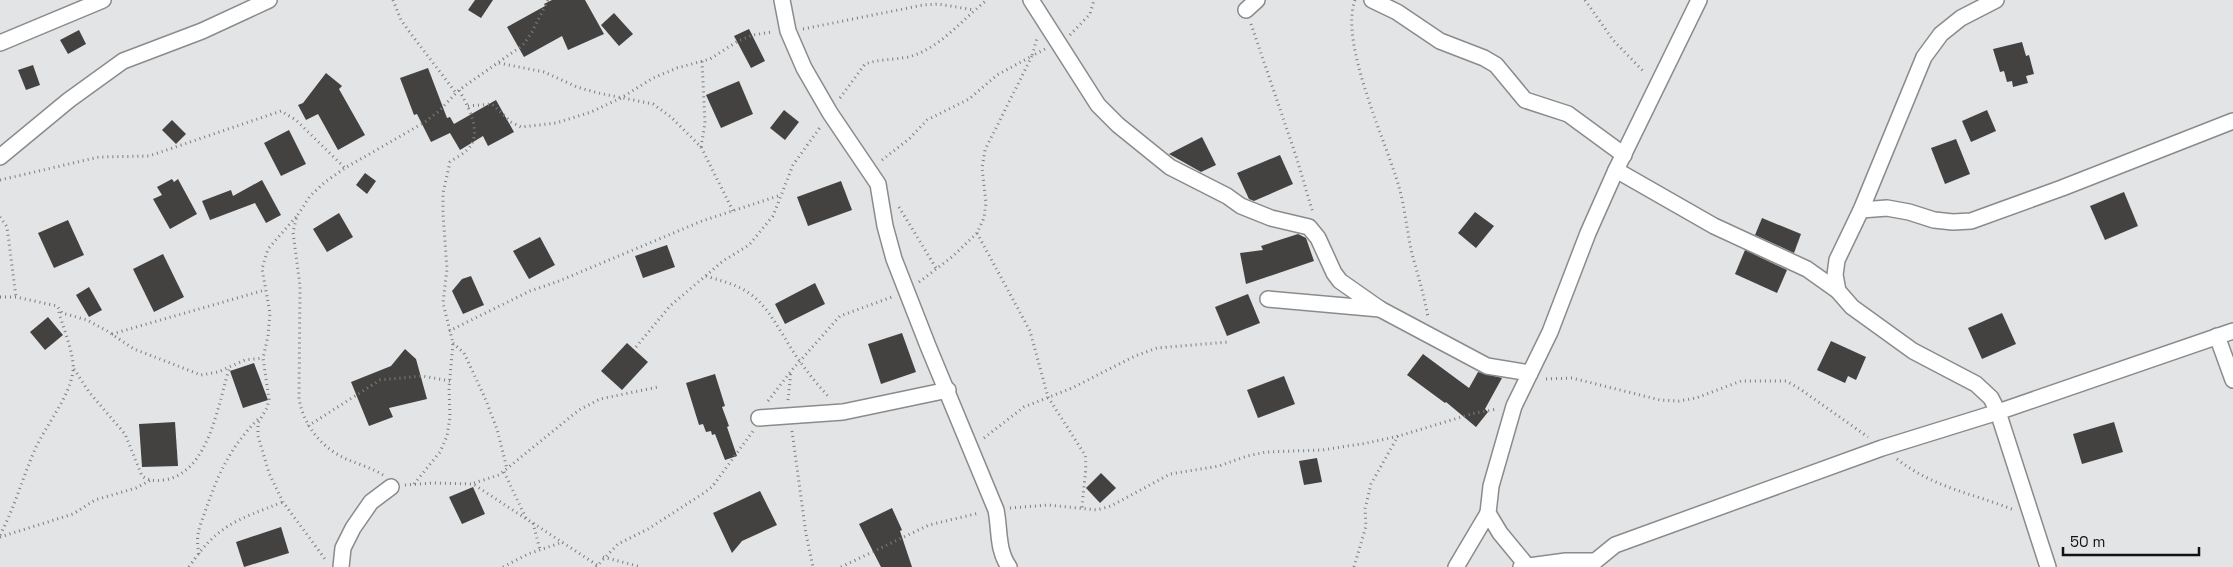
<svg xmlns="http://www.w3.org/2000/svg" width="2233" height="567" font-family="'Space Grotesk',sans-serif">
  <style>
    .building { fill: #434241 }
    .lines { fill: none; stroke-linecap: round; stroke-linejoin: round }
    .street-casing { stroke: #8a8b8c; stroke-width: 18 }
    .path { stroke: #7d7e7f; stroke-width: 3; stroke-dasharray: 1 4; stroke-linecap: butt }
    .street { stroke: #fff; stroke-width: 15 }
  </style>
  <rect width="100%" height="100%" fill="#e2e4e5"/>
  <g class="building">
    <path d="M 475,0 L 493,0 L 481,18 L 468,10 Z"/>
    <path d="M 552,0 L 585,0 L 604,34 L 568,50 L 562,36 L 524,57 L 507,27 L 545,6 L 544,4 Z"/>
    <path d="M 614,13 L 633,34 L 619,46 L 601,25 Z"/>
    <path d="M 749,29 L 765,61 L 751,68 L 734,36 Z"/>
    <path d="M 79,30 L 86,44 L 68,54 L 60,40 Z"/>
    <path d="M 2022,42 L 2026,56 L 2029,55 L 2034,74 L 2026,76 L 2028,83 L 2013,87 L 2012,81 L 2007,82 L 2004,71 L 2000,72 L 1993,49 Z"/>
    <path d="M 33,65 L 40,85 L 26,90 L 18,70 Z"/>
    <path d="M 428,68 L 447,118 L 450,117 L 454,124 L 496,100 L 514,132 L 488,146 L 483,136 L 460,150 L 450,133 L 431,142 L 417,114 L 414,115 L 400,78 Z"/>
    <path d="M 326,73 L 342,86 L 339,89 L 365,135 L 338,150 L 318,114 L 306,120 L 298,105 L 303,103 Z"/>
    <path d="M 739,81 L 753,114 L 721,128 L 706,95 Z"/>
    <path d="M 784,110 L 799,122 L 785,140 L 770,128 Z"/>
    <path d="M 1987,110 L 1996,131 L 1971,142 L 1962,121 Z"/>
    <path d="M 172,120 L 186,134 L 176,144 L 162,130 Z"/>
    <path d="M 289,130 L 306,164 L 281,176 L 264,143 Z"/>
    <path d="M 1202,137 L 1216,165 L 1201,172 L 1169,154 Z"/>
    <path d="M 1956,139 L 1970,174 L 1945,184 L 1931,148 Z"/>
    <path d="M 1280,155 L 1293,184 L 1254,201 L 1249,199 L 1237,173 Z"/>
    <path d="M 365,173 L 376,181 L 367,194 L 356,185 Z"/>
    <path d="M 172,179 L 174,182 L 178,179 L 197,214 L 170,229 L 153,199 L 162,195 L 157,187 Z"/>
    <path d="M 262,180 L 281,215 L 266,223 L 255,203 L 210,220 L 202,201 L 231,190 L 233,196 Z"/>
    <path d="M 841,181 L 852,210 L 808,226 L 797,197 Z"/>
    <path d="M 2124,192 L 2138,226 L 2105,240 L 2090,206 Z"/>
    <path d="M 1475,212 L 1494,226 L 1476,248 L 1458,233 Z"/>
    <path d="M 339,213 L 353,237 L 327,252 L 313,229 Z"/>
    <path d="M 1762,218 L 1801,234 L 1794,253 L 1755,235 Z"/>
    <path d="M 68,220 L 84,255 L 54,268 L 38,233 Z"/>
    <path d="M 1298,234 L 1306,238 L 1314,261 L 1246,284 L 1240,253 L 1263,250 L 1261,246 Z"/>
    <path d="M 540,237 L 555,265 L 529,279 L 513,251 Z"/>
    <path d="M 667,245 L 675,267 L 643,278 L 635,256 Z"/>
    <path d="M 1745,250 L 1787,270 L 1777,293 L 1735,274 Z"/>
    <path d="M 163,254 L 184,297 L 154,312 L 133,269 Z"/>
    <path d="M 471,276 L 484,305 L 463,314 L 452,291 L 462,279 Z"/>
    <path d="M 815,283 L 825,304 L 785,324 L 775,304 Z"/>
    <path d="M 89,287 L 102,310 L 89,317 L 76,295 Z"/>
    <path d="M 1248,294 L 1260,323 L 1227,336 L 1215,307 Z"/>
    <path d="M 2002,313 L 2016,344 L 1982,359 L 1968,328 Z"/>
    <path d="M 48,317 L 63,335 L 45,350 L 30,332 Z"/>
    <path d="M 902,333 L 916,372 L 881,384 L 868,344 Z"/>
    <path d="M 1831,341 L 1866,357 L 1856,380 L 1848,376 L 1845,383 L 1817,370 Z"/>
    <path d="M 627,343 L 648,362 L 622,390 L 601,371 Z"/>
    <path d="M 405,349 L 416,359 L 427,399 L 389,408 L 393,417 L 369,426 L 351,382 L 391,366 Z"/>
    <path d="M 1423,354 L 1469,388 L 1478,372 L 1502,378 L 1485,409 L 1488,412 L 1476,427 L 1446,402 L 1445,403 L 1407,375 Z"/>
    <path d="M 254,363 L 268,400 L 243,408 L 230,371 Z"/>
    <path d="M 715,374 L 725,406 L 722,407 L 729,426 L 727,427 L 737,456 L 725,460 L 715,434 L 712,435 L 711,431 L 706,432 L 703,424 L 699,425 L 686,383 Z"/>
    <path d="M 1284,376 L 1295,404 L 1258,418 L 1247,390 Z"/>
    <path d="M 175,422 L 178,466 L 142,467 L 139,424 Z"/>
    <path d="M 2114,422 L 2123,452 L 2082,464 L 2073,434 Z"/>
    <path d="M 1317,458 L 1322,482 L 1304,485 L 1299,461 Z"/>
    <path d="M 1101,473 L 1116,488 L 1100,503 L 1086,488 Z"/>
    <path d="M 473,487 L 485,514 L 462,524 L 449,497 Z"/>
    <path d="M 760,491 L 777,525 L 742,541 L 732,553 L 713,513 Z"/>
    <path d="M 892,508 L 902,530 L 900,531 L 912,567 L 881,567 L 859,524 Z"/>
    <path d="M 281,527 L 289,553 L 244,567 L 236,542 Z"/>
  </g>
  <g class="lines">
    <defs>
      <g id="street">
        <path d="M 782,0 L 788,31 L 804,68 L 830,113 L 878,184 L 885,226 L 894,259 L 928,346 L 996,510 C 1000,530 997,550 1009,567"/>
        <path d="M 1031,0 L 1098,105 L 1118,125 L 1170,167 L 1227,196 L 1241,206 L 1271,218 L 1309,227 L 1318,238 L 1334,273 L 1340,281 L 1380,309"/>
        <path d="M 1372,0 L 1397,12 L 1440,41 L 1484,58 L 1496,65 L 1525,100 L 1568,114 L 1624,155"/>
        <path d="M 1996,0 L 1961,18 L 1941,34 L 1924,57 L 1861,210 L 1837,260 L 1835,275 L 1838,291 L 1852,307 L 1913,351 L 1976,384 L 1991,398 L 1998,412 L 2048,567"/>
        <path d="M 1246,10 L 1257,0"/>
        <path d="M 0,43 L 103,0"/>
        <path d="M 0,157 L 69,100 L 123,61 L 202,31 L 269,0"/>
        <path d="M 1616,170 L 1714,226 L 1807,269 L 1838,291"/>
        <path d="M 1861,210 L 1887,208 L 1909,212 L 1934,220 L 1953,222 L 1971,221 L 2062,188 L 2233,121"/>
        <path d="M 1268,299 L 1380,309 L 1487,366 L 1530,373"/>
        <path d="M 2217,336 L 2233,380"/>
        <path d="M 759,418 L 843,412 L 948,390"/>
        <path d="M 341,567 L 343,548 L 353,528 L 371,502 L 391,487"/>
        <path d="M 1456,567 L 1488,513"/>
        <path d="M 1521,567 L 1566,561 L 1595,561"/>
        <path d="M 1528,567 L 1500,533 L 1488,513 L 1491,486 L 1514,406 L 1550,332 L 1588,233 L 1616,170 L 1699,0"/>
        <path d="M 1588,567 L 1615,545 L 1882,448 L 1998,412 L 2233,331"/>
      </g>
    </defs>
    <use href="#street" class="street-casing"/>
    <g class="path">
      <path d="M 393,0 L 401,20 L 408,30 L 456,93"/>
      <path d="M 1355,0 C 1339,43 1386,141 1399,187 C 1405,208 1407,232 1412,254 C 1418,275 1424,295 1428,317"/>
      <path d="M 1585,0 L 1613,40 L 1645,73"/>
      <path d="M 1251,24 L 1296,156 L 1313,213"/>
      <path d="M 803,29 L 923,5 L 938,4 L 974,10"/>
      <path d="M 1070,35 L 1090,14 L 1094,0"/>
      <path d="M 499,63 L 544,72 L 577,87 L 598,93 L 653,104 L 671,117 L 701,147 L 733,211"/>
      <path d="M 840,98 L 865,64 C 879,59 893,60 908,57 C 938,50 963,19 987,0"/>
      <path d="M 468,106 L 492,104 L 511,122 L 521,127 L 556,123 L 591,112 L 621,98 L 653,78 L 677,68 L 710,59 L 738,41 L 753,35 L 772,32"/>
      <path d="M 701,147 L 705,123 L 702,61"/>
      <path d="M 882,160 L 909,139 L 927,120 L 969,99 L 997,75 L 1032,56 L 1037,38"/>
      <path d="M 0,180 L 99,157 L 149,156 L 281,111 L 296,120 L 345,168"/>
      <path d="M 899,207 L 936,268"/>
      <path d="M 0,217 L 7,227 L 16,297"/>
      <path d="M 296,217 L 268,249 L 262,269 L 270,313 L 268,336 L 263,358 L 269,399 L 267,408 L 258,423 L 258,436 L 269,473 L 283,502 L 325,559"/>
      <path d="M 977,233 L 1030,331 L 1048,397 L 1085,455 C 1088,465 1082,496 1082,510"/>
      <path d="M 706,276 C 721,281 736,284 749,293 C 766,305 774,321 785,338 C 797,359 812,379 829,397"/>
      <path d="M 919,282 L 952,257 L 977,233 L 984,218 L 986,203 L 982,168 L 985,150 L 1032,56 L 1045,49"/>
      <path d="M 0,297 L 16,297 L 57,306 L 62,313 L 87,320 L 107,331 L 134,349 L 201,375 L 218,372 L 245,360 L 263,358"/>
      <path d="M 449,331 L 530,291 L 559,281 L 702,221 L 781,195"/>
      <path d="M 112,334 L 265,290"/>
      <path d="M 453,343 L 464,353 L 485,398 L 497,429 L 507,469"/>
      <path d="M 636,347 L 670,306 L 723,261 L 749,245 L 773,216 L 793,165 L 821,126"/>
      <path d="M 74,369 L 89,392 L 125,434 L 142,476 C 149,481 155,481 164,480 C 210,473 218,402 230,366"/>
      <path d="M 1546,379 L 1572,378 L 1660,400 L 1679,401 L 1696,398 L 1741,381 L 1786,381 L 1800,389 L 1868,437"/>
      <path d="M 788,400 L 791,371"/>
      <path d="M 768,401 L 791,371 L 840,316 L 892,297"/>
      <path d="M 308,426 L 380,380 L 422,376 L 450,381"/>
      <path d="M 792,431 L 806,534 L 813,567"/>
      <path d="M 984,438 L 1024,407 L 1072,388 L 1135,356 L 1157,348 L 1228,342"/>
      <path d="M 1897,459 C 1934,488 1972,493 2014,510"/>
      <path d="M 504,472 L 526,518"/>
      <path d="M 383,475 C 372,468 358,464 346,459 C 321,447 304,426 299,399 L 300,286 L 293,232 L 297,216 L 303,207 L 310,196 L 325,182 L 345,168 L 425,122 L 439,111 L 459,90 L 523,45 L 532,32 L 548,0"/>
      <path d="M 474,483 L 499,475 L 579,410 L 600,399 L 658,387"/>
      <path d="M 414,484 L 440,452 L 447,436 L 450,417 L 449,388 L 453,343 L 443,303 L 447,269 L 443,214 L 443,193 L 450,162 C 455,158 462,155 467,150 C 484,134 468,106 459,90"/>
      <path d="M 405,485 L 432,483 L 473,484 L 597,565"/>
      <path d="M 1010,508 L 1048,505 L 1097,510 L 1111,506 L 1170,474 L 1219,466 L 1247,456 L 1266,452 L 1322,450 L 1367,443 L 1399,436 L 1471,414 L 1497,409"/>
      <path d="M 533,523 L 540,550"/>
      <path d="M 0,535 C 15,507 23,476 36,447 C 47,424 70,396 73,371 C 75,355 62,325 58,309"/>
      <path d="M 0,537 L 73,514 L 95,500 L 136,488 L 151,480"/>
      <path d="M 199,554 C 195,534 200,527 206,509 C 219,472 230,448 258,419"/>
      <path d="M 603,557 L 641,567"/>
      <path d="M 189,567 C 218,524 237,520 283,502"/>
      <path d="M 503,567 L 528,554 L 563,542"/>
      <path d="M 596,567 L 618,544 L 648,529 L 704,493 L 712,487 L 753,431"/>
      <path d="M 841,567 L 929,525 L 979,513"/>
      <path d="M 1354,567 L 1366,526 L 1365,509 L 1371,484 L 1398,436"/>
    </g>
    <use href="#street" class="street"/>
  </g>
  <path d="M2063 547v8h136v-8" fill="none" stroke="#111212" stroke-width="2.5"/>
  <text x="2070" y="547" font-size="15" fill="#111212" stroke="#e2e4e5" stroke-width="4" paint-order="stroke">50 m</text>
</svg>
